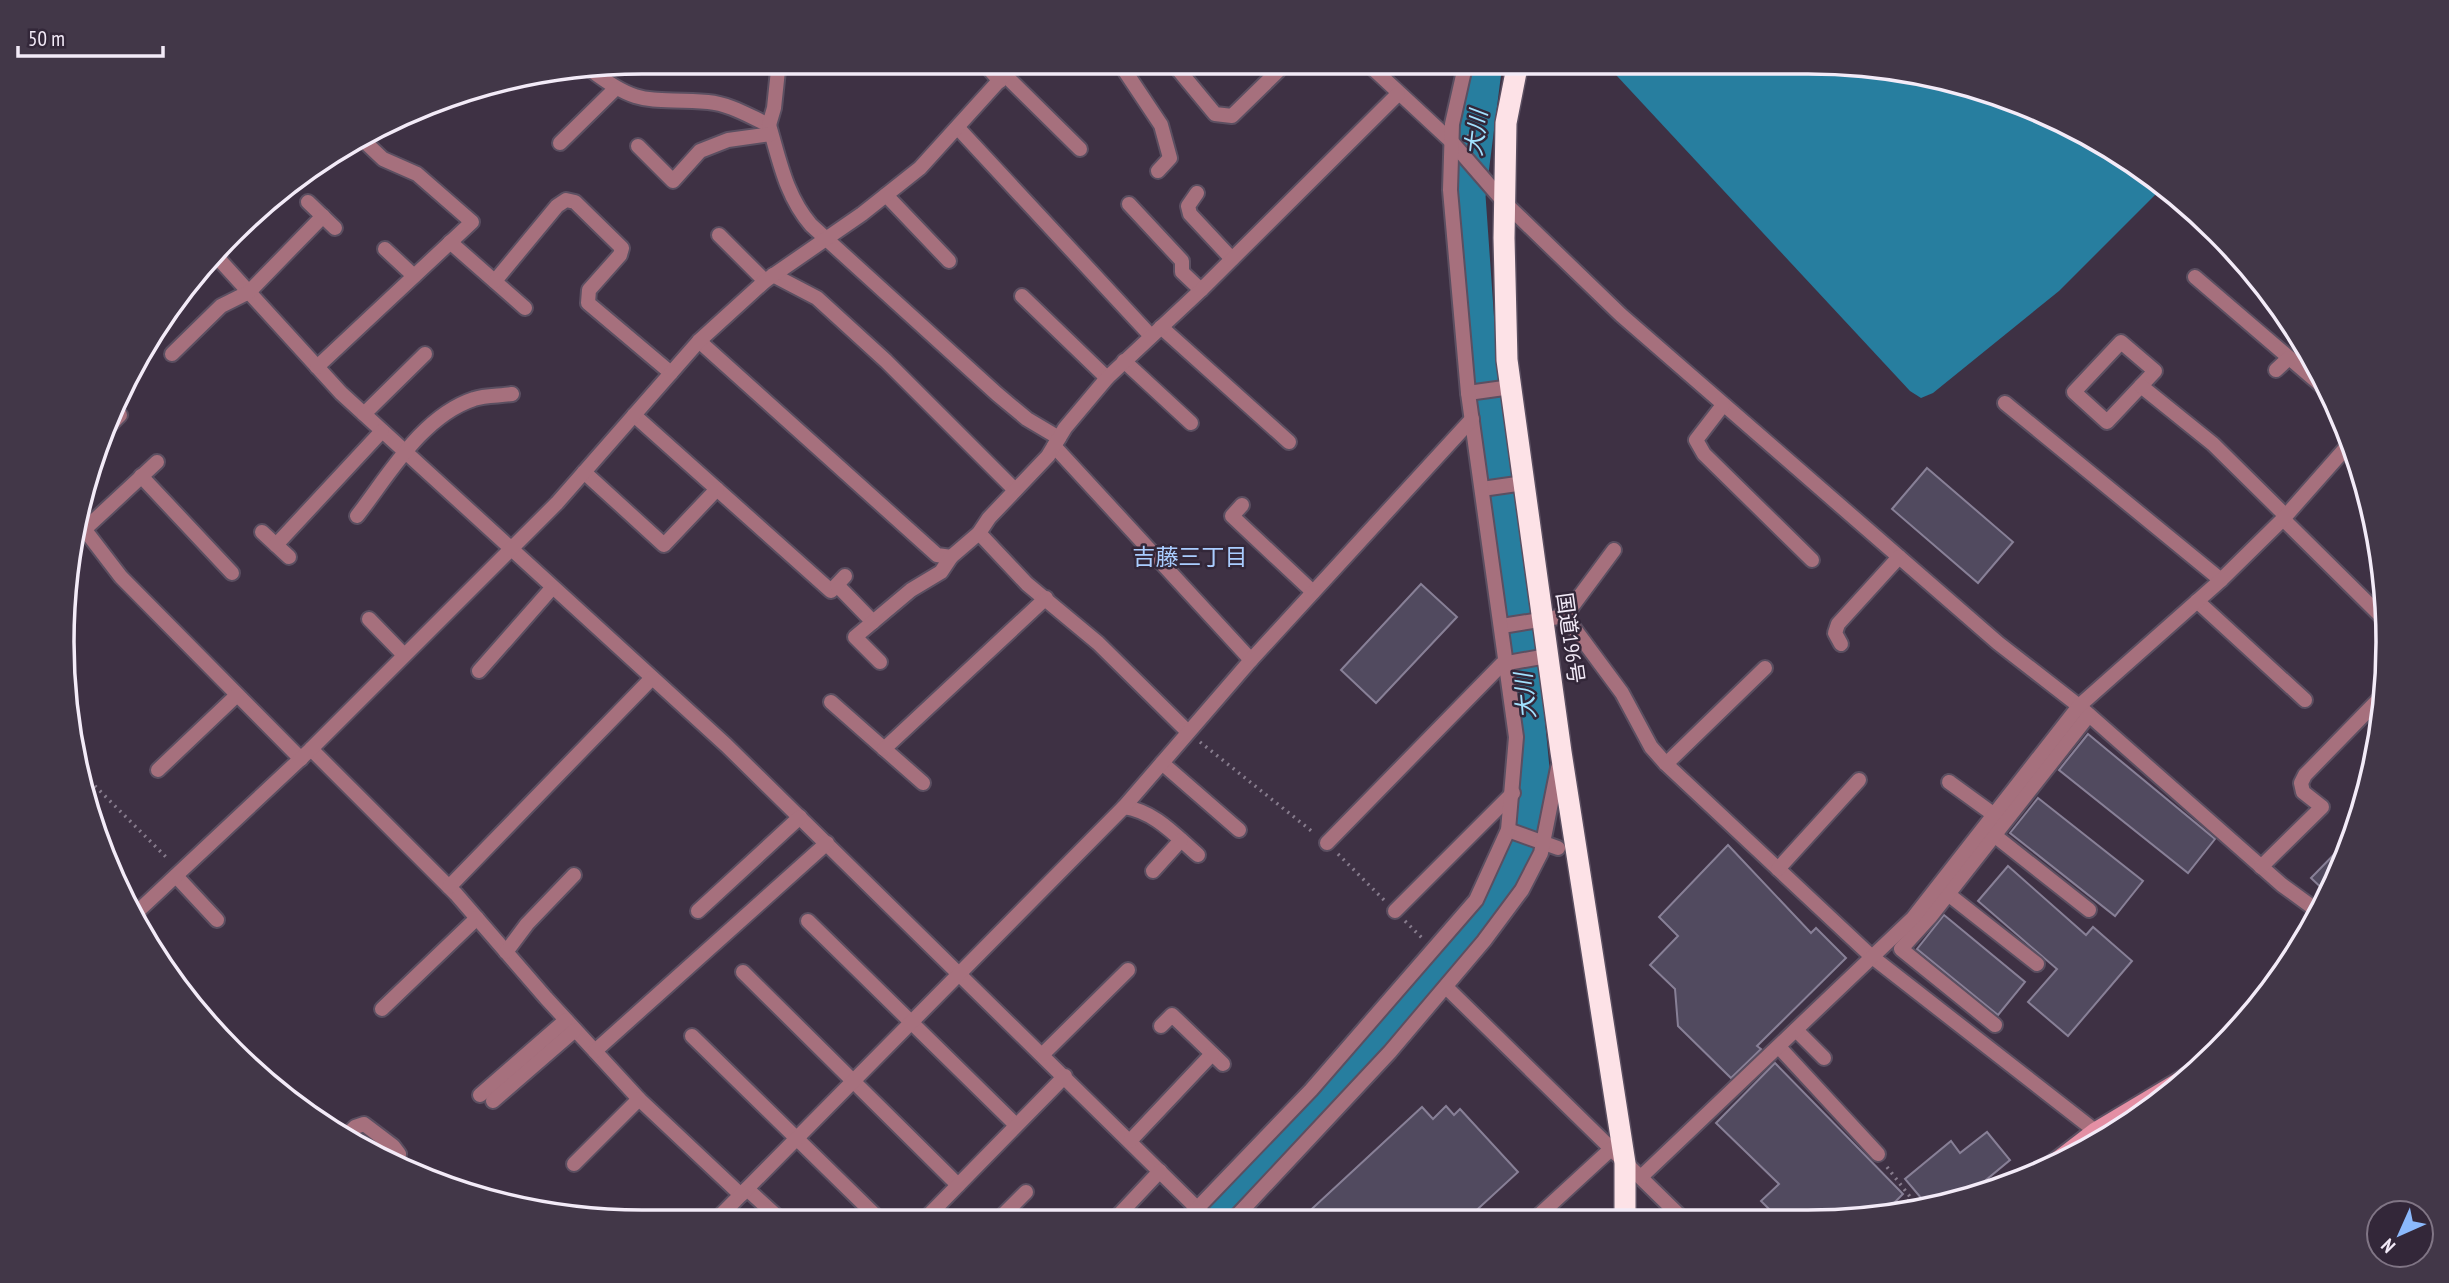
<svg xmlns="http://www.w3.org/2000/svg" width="2449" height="1283" font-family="'PT Sans Narrow','Noto Sans JP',sans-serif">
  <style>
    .water { fill: #277e9f }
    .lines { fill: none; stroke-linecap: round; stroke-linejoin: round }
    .river { stroke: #277e9f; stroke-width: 35 }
    .building { fill: #514a5f; stroke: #888097; stroke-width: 2 }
    .street-casing { stroke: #5b4f61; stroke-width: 18 }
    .secondary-casing { stroke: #5b4f61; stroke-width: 18 }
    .highway-casing { stroke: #5b4f61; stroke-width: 24 }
    .path { stroke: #877c8d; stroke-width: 3.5; stroke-dasharray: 2 5; stroke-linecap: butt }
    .street { stroke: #a6707d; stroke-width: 14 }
    .secondary { stroke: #e48fa4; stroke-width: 14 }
    .highway { stroke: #fde2e7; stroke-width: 21 }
    .labels { text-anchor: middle; stroke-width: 5; stroke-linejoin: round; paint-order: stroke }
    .street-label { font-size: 21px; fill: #f3ebf8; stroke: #332739 }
    .water-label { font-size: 23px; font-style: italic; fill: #a2e1fe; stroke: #332739 }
    .neighbourhood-label { font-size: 23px; fill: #aacdff; stroke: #332739 }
    .rim { fill: none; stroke: #f3ebf8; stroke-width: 3.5 }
  </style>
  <rect width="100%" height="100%" fill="#3e3144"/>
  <path class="water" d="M 1604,62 L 1845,62 L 1958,81 L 2064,121 L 2165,185 L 2059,291 L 1933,393 L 1921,398 L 1910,391 Z"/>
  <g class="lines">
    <path class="river" d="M 1207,1219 L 1390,1026 L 1486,908 L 1514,854 L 1533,779 L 1520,644 L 1480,367 L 1468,196 L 1485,62"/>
  </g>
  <g class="building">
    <path d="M 1927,468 L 2013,542 L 1978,583 L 1892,509 Z"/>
    <path d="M 1421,584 L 1457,617 L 1376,703 L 1341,670 Z"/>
    <path d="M 2088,734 L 2215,839 L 2188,873 L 2059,770 Z"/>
    <path d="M 2038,798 L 2143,881 L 2115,916 L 2010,833 Z"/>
    <path d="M 2351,837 L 2329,895 L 2311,878 Z"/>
    <path d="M 1728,845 L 1811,933 L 1816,928 L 1846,958 L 1757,1046 L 1761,1049 L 1731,1078 L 1678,1026 L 1675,989 L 1650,965 L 1678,936 L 1659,917 Z"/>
    <path d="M 2008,866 L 2086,935 L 2093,927 L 2132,961 L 2068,1036 L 2028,1002 L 2057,969 L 1978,901 Z"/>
    <path d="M 1944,915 L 2025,982 L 1998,1015 L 1917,949 Z"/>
    <path d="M 1775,1063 L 1903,1194 L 1880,1217 L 1777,1217 L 1761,1201 L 1779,1184 L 1716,1123 Z"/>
    <path d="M 1446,1106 L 1454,1115 L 1460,1109 L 1518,1172 L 1468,1218 L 1302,1218 L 1422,1107 L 1433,1119 Z"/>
    <path d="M 1987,1132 L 2010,1160 L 1969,1194 L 1927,1205 L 1905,1179 L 1951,1141 L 1960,1153 Z"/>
  </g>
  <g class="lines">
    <defs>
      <g id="street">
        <path d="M 983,62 L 1000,81"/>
        <path d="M 1119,62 L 1161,125 L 1170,158 L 1158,171"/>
        <path d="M 1172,62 L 1215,114 L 1232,116 L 1278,71 L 1282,62"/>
        <path d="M 1366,62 L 1451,141 L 1504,202 L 1621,315 L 1998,643 L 2079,706 L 2282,885 L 2319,912"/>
        <path d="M 591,70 C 641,109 651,97 708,102 C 730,104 749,116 769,125 C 780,162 786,196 811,225 L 997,394 L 1027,419 L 1059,438"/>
        <path d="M 1005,75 L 1080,149"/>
        <path d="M 769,125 L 774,108 L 779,61"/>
        <path d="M 958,128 L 1151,336"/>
        <path d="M 560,143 L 615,89"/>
        <path d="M 638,146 L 673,181 L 700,151 L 728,140 L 771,134"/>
        <path d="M 1197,193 L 1188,206 L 1190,214 L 1232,259"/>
        <path d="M 886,195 L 949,261"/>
        <path d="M 308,202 L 335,228"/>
        <path d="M 1129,204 L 1182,261 L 1182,272 L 1201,290"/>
        <path d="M 719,235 L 765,281"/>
        <path d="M 450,242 L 525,308"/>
        <path d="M 385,249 L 414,276"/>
        <path d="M 217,257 L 341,393 L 726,745 L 1208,1219"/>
        <path d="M 773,275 L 817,298 L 886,361 L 1015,490"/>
        <path d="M 2195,277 L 2329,392"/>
        <path d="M 495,281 L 557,206 L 566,200 L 575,202 L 622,248 L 620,255 L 589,290 L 588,303 L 671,373"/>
        <path d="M 1022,296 L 1107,378"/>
        <path d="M 1161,327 L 1289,442"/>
        <path d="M 699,341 L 937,555 L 951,557"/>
        <path d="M 2121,342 L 2155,371 L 2107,422 L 2074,392 Z"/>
        <path d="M 172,354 L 221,306 L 249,292 L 323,216"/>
        <path d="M 1124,361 L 1191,423"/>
        <path d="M 317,367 L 472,222 L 417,174 L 383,159 L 364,141"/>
        <path d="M 2276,370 L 2289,358"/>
        <path d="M 2141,386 L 2213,444 L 2285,515"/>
        <path d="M 1468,393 L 1511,387"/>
        <path d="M 2005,403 L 2221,580"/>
        <path d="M 1723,405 L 1696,440 L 1704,454 L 1812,560"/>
        <path d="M 364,414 L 425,354"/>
        <path d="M 634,415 L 831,591 L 845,576"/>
        <path d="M 111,424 L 120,415"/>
        <path d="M 1054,446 L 1251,660"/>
        <path d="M 584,472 L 664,545 L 717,489"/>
        <path d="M 141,476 L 232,573"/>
        <path d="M 1482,489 L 1524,483"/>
        <path d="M 1242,505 L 1232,516 L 1313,592"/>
        <path d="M 357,516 C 389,475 422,416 474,399 C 485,395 500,396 512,394"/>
        <path d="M 2283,519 L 2385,620"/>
        <path d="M 78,521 L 121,577 L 301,759"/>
        <path d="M 85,529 L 157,462"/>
        <path d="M 262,532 L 289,557"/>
        <path d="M 979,533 L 1027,584 L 1098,643 L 1187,731"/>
        <path d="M 276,545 L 382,431"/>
        <path d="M 837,585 L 873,622"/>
        <path d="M 2197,601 L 2305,700"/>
        <path d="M 1565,616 L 1614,550"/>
        <path d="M 369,619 L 404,655"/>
        <path d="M 1502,626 L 1565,616 L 1622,693 L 1651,747 L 1666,764 L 1871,956 L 2094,1130"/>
        <path d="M 1841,644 L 1835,633 L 1838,624 L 1899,557"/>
        <path d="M 880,662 L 855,637 L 911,590 L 941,572 L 951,557 L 979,533 L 989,518 L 1048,456 L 1065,428 L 1107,378 L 1201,290 L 1398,94"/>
        <path d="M 479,671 L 552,588"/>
        <path d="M 831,702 L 923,783"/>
        <path d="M 311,749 L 456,894 L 546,998 L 639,1099 L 741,1195"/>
        <path d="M 884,749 L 1046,598"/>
        <path d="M 1162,763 L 1239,830"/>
        <path d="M 1666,764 L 1765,668"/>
        <path d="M 158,770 L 237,695"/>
        <path d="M 1949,782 L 1993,814"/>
        <path d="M 1124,807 C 1154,811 1175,835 1198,855"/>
        <path d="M 1508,830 L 1558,848"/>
        <path d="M 1994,835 L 2089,910"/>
        <path d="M 1327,843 L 1502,664 L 1547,656"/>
        <path d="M 2261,867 L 2322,807 L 2303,792 L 2301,783 L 2305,775 L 2384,694"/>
        <path d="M 1778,869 L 1859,780"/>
        <path d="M 1153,871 L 1181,840"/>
        <path d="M 176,876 L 217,920"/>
        <path d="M 449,887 L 652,678"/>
        <path d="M 1948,894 L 2037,964"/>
        <path d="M 698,911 L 800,817"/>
        <path d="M 1395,911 L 1513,793"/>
        <path d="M 136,913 L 311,749 L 557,503 L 699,341 L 765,281 L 862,214 L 920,168 L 1016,62"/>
        <path d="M 808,921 L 1016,1125"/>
        <path d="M 506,952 L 527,924 L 574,875"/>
        <path d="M 743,972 L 958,1185"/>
        <path d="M 1446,987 L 1681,1217"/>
        <path d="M 382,1009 L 477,918"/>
        <path d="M 1995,1025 L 1901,949 L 1931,916 L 2089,715"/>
        <path d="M 1161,1026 L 1172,1015 L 1223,1064"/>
        <path d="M 1796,1030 L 1824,1058"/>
        <path d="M 692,1036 L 880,1220"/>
        <path d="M 1779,1047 L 1878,1154"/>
        <path d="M 595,1051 L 827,843"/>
        <path d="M 1043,1054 L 1128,970"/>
        <path d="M 480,1095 L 566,1020"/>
        <path d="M 493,1101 L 575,1030"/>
        <path d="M 345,1137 L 355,1127 L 364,1124 L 393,1146 L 399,1154 L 394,1165"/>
        <path d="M 1130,1141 L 1212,1054"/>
        <path d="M 574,1164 L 639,1099"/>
        <path d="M 1641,1177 L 1913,918 L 2079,706 L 2221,580 L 2283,519 L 2351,442"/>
        <path d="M 747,1189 L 781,1220"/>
        <path d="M 1536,1218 L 1611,1149"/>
        <path d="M 999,1219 L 1026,1192"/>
        <path d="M 1115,1219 L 1160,1171"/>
        <path d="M 1187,1219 L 1311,1090 L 1476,900 L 1508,830 L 1516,737 L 1468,393 L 1450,190 L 1452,124 L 1466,62"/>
        <path d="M 1234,1219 L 1390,1052 L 1484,941 L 1522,890 L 1541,853 L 1558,768"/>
        <path d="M 716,1220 L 1124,807 L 1251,660 L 1472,419"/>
        <path d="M 924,1220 L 1065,1076"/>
      </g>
      <path id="secondary" d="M 2038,1173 L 2094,1130 L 2186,1075"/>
      <path id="highway" d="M 1518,62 L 1506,123 L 1504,238 L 1507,360 L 1561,752 L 1625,1163 L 1625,1217"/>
    </defs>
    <use href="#street" class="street-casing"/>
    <use href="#secondary" class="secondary-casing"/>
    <use href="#highway" class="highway-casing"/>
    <g class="path">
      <path d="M 1467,136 L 1479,137 L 1486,133"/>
      <path d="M 1200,742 L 1314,833"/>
      <path d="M 85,776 L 169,860"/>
      <path d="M 1338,854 L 1385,901"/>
      <path d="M 1405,921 L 1422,938"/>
      <path d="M 1887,1167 L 1911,1198 L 1896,1213"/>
    </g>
    <use href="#street" class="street"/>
    <use href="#secondary" class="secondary"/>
    <use href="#highway" class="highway"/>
  </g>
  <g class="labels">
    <g class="street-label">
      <text transform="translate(1570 638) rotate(82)" y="7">国道196号</text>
    </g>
    <g class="water-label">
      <text transform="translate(1476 133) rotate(-83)" y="8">大川</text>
      <text transform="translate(1525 696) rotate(-95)" y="8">大川</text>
    </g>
    <g class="neighbourhood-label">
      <text x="1190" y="565">吉藤三丁目</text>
    </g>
  </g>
  <path d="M0 0H2449V1283H0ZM642 74H1808A568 568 0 0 1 2376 642V642A568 568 0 0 1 1808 1210H642A568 568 0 0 1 74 642V642A568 568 0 0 1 642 74Z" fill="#423748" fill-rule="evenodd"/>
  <path class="rim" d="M642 74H1808A568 568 0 0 1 2376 642V642A568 568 0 0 1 1808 1210H642A568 568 0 0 1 74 642V642A568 568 0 0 1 642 74Z"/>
  <g transform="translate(2400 1234) rotate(225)"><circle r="33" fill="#332739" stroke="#807585" stroke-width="2"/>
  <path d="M0-5L12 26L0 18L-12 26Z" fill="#8bb9fc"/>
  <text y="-10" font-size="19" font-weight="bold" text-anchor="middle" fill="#f3ebf8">N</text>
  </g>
  <path d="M18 46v10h145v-10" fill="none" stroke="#f3ebf8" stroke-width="3.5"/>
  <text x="28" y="46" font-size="21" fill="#f3ebf8" stroke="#332739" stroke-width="5" paint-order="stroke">50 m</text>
</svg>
